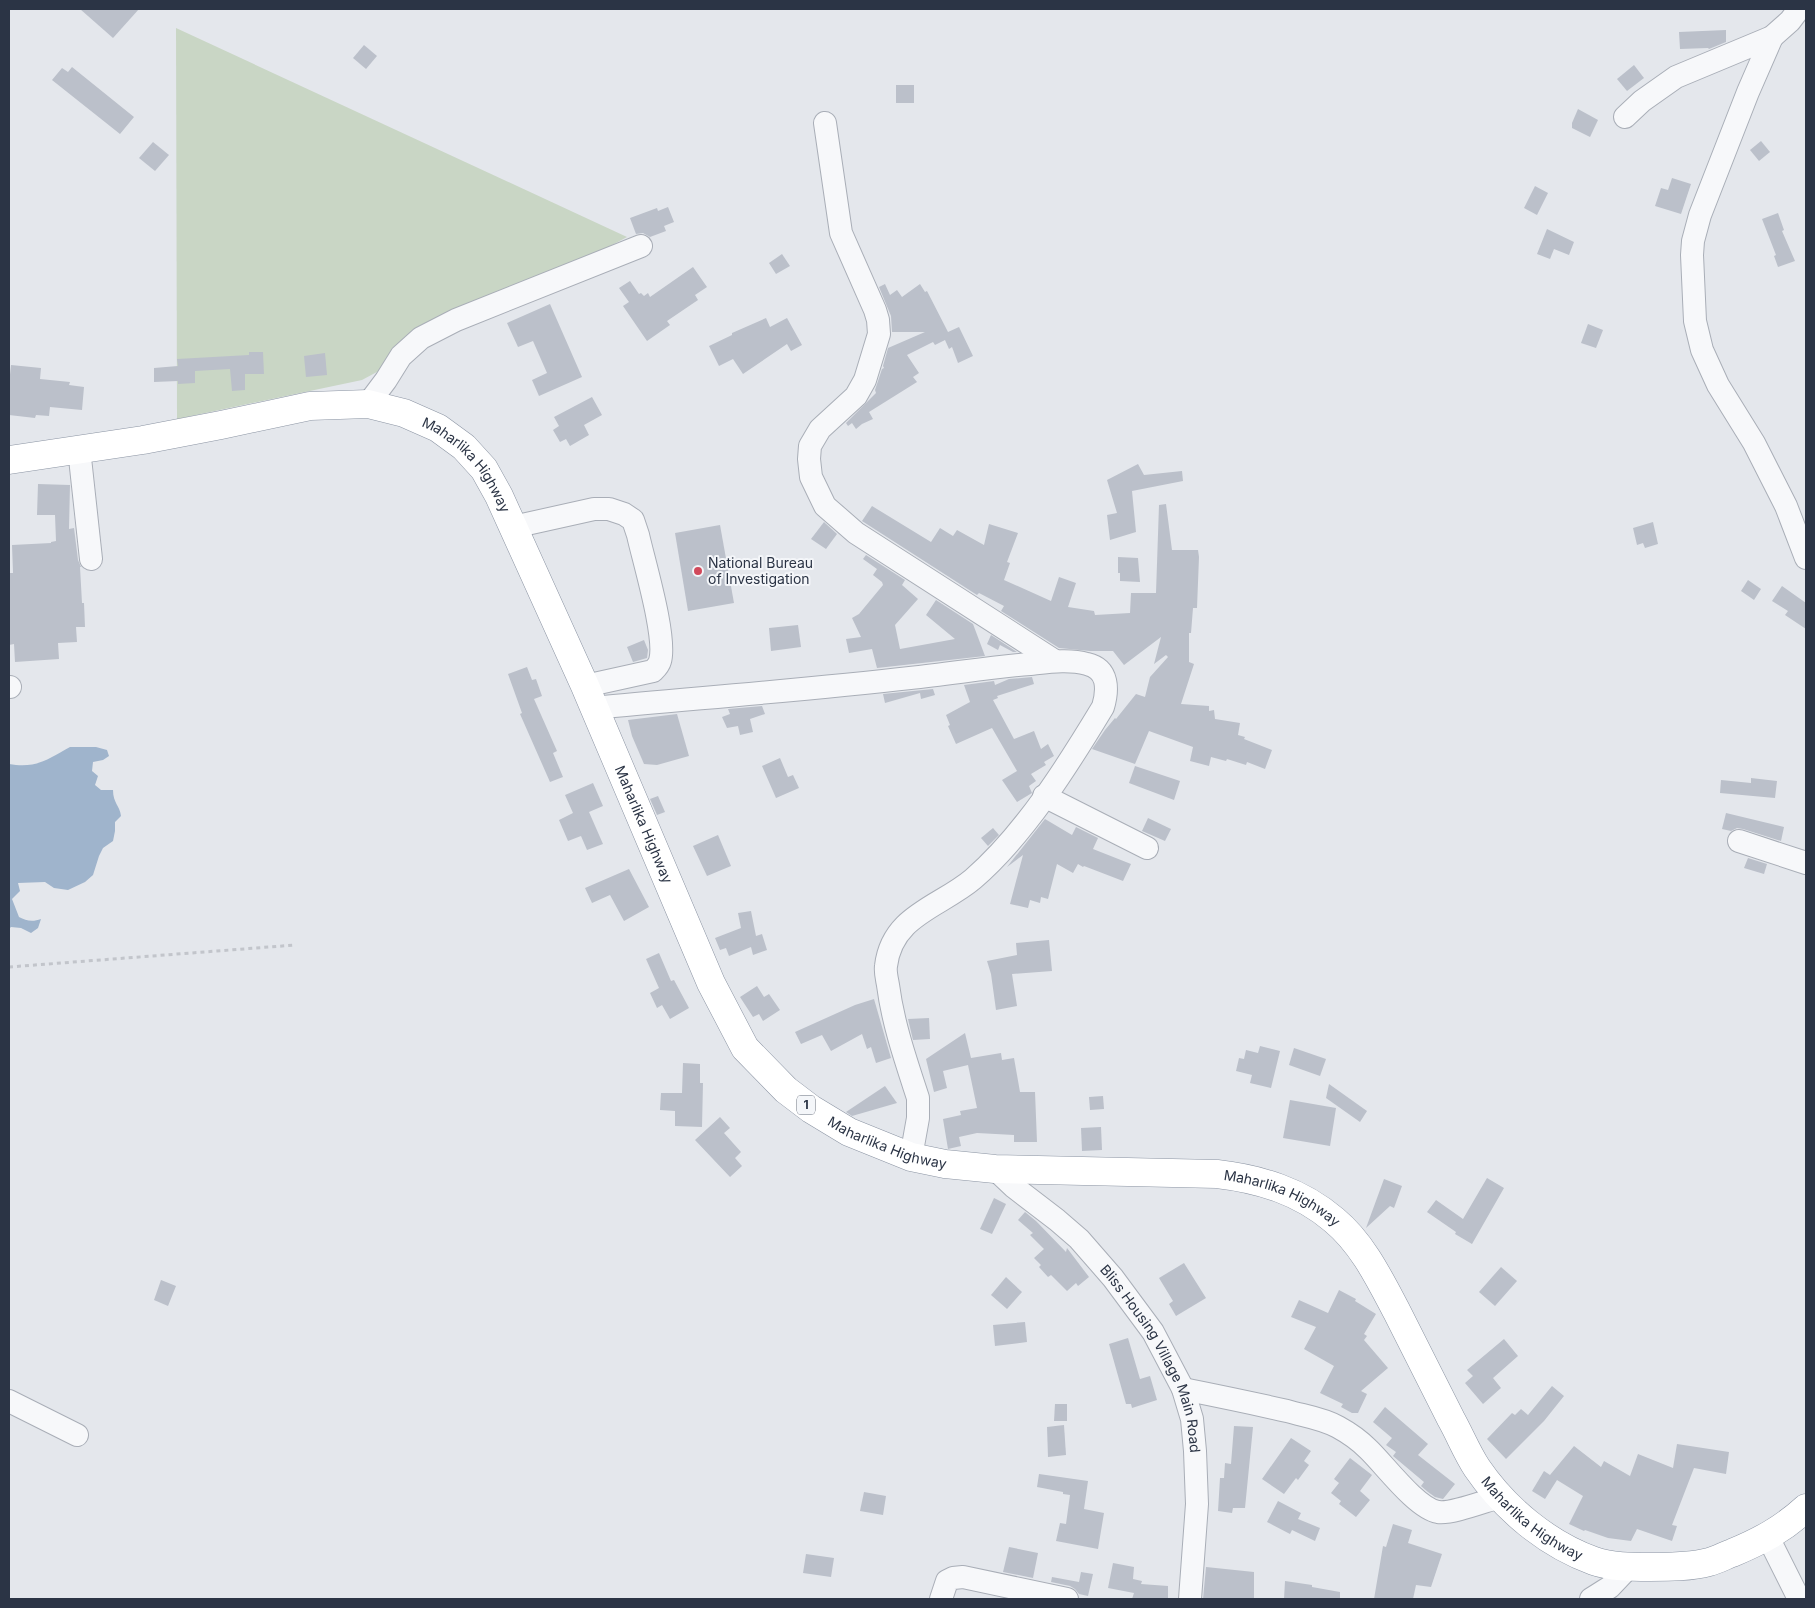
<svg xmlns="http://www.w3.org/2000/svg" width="1815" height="1608" font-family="Inter,sans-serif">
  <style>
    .green { fill: #c9d6c5 }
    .water { fill: #9fb4cc }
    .building { fill: #bbc0ca }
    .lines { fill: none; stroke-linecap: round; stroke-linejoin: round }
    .minor-casing { stroke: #a9aeb7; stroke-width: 24 }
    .highway-casing { stroke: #8b94a3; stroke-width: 29 }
    .path { stroke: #c2c5cb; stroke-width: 3; stroke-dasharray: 4 4; stroke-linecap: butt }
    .minor { stroke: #f7f8fa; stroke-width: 22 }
    .highway { stroke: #fff; stroke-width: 28 }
    .poi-dot { fill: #d1495b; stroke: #f4f6f9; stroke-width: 2 }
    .labels { text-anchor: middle; stroke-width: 4; stroke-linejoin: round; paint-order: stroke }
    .shield { fill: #f4f6f9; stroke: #676e7b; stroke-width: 1 }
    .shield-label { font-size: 12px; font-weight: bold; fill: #2b3445 }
    .street-label { font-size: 14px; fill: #2b3445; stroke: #f4f6f9 }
    .poi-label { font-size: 14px; fill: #2b3445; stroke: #f4f6f9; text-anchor: start }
  </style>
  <rect width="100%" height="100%" fill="#e4e7ec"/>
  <path class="green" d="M 176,28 L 627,237 L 362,380 L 177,419 Z"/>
  <path class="water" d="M 70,747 L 96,747 L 107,750 L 109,756 L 103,760 L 93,762 L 92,771 L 98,776 L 95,785 L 101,790 L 113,790 C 113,803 120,806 121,816 L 115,822 L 115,831 L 113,841 L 103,848 L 99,856 L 93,875 L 85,882 L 68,890 L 54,888 L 45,882 L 18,883 L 20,891 L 12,899 L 19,917 C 26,921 33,922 41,919 L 38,928 L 31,933 L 21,928 L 11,927 L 9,929 L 9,764 C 36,769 48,759 70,747 Z"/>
  <g class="building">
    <path d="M 80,9 L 139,9 L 113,38 Z"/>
    <path d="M 1726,30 L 1726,42 L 1709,49 L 1708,48 L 1680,49 L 1679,32 Z"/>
    <path d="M 364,45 L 377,56 L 366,69 L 353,58 Z"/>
    <path d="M 1634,65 L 1644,78 L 1627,91 L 1617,79 Z"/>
    <path d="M 72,67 L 134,117 L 120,134 L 52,80 L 62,68 L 68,72 Z"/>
    <rect x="896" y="85" width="18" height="18"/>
    <path d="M 1578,109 L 1598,120 L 1590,137 L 1572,128 L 1572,123 Z"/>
    <path d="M 1761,141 L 1770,152 L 1759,161 L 1750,150 Z"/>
    <path d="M 153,142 L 169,155 L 155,171 L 139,158 Z"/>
    <path d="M 1672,178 L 1691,184 L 1681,214 L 1655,206 L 1661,188 L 1668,190 Z"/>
    <path d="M 1535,186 L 1548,193 L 1537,215 L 1524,208 Z"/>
    <path d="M 668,207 L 674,222 L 664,226 L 666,231 L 650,237 L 643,233 L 636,234 L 630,218 L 657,208 L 658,211 Z"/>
    <path d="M 1778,213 L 1784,230 L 1782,231 L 1795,261 L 1778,267 L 1774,256 L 1776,255 L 1762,219 Z"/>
    <path d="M 1547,229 L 1574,242 L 1569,255 L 1554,249 L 1550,259 L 1537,254 Z"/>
    <path d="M 782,254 L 790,266 L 776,274 L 769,263 Z"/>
    <path d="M 693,267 L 707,287 L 695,295 L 698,300 L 667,321 L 670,325 L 647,341 L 623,306 L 629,302 L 619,288 L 630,281 L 639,294 L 641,293 L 644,296 L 648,293 L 650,297 Z"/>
    <path d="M 885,284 L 890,295 L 897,290 L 902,297 L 920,284 L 925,292 L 927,291 L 948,332 L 959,327 L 973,356 L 958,363 L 952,347 L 949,349 L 945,340 L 935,345 L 933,342 L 907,355 L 919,373 L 913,377 L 917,382 L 869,412 L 873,419 L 862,424 L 856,429 L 852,423 L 848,426 L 846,423 L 876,393 L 875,390 L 882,369 L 884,368 L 883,366 L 888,348 L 925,332 L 892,332 L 891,316 L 879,287 Z"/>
    <path d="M 550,304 L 582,377 L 539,396 L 532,380 L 547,373 L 533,341 L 518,347 L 507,323 Z"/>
    <path d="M 766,318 L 770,327 L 787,318 L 802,345 L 791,351 L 787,344 L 743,374 L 733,359 L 719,366 L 709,346 L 732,335 L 732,333 Z"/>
    <path d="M 1588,324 L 1603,330 L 1596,348 L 1581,343 Z"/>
    <path d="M 249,352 L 263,352 L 264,374 L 245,374 L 245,390 L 232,391 L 230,369 L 195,371 L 195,383 L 178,384 L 178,381 L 154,382 L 154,368 L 178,366 L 177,359 L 249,355 Z"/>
    <path d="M 325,353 L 327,375 L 306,377 L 304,356 Z"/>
    <path d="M 11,365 L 41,368 L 40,379 L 70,382 L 69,385 L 84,387 L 82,410 L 50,407 L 49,416 L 36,415 L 35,418 L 9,415 L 9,384 Z"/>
    <path d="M 592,397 L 602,415 L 584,425 L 589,435 L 570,446 L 566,439 L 560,442 L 553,430 L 559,426 L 554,417 Z"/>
    <path d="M 1138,464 L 1144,475 L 1182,471 L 1183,481 L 1132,491 L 1136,532 L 1110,540 L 1107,515 L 1117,513 L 1107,480 Z"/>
    <path d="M 38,484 L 70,485 L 69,529 L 74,528 L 78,560 L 81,567 L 80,567 L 82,603 L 84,603 L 85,627 L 76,627 L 77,642 L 58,643 L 59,659 L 15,662 L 14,644 L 9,645 L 9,573 L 13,573 L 12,545 L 51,543 L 51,542 L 56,541 L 55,515 L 37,515 Z"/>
    <path d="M 1166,504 L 1172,550 L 1198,550 L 1199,557 L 1197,608 L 1193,608 L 1191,633 L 1189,633 L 1189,662 L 1194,664 L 1181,704 L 1209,706 L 1209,711 L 1214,710 L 1215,719 L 1240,723 L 1238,735 L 1245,737 L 1244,739 L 1272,750 L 1265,769 L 1247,762 L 1246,765 L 1227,759 L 1226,761 L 1211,757 L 1209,766 L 1190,761 L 1193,747 L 1149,731 L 1135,764 L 1092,749 L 1105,730 L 1115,718 L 1116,719 L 1136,694 L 1145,697 L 1150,677 L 1168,657 L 1166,655 L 1154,664 L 1161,637 L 1124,665 L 1113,651 L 1090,651 L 1059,648 L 1001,611 L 1004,606 L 979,593 L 977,595 L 862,521 L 872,506 L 931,542 L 940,528 L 953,536 L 957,530 L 984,545 L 989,524 L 1018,533 L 1007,562 L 1010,563 L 1004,580 L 1051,601 L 1059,577 L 1076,583 L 1068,607 L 1094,611 L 1095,615 L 1130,613 L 1131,593 L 1156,593 L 1159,505 Z"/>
    <path d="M 824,522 L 837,534 L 826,549 L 811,539 Z"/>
    <path d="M 1653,522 L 1658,544 L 1645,548 L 1643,543 L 1637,545 L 1633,528 Z"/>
    <path d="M 720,525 L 734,603 L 688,611 L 675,533 Z"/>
    <path d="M 866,555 L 905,580 L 902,585 L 918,599 L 895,625 L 900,649 L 955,639 L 926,615 L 936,600 L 973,624 L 985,656 L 877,668 L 872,649 L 849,653 L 846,639 L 861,637 L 852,618 L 859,614 L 883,585 L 882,582 L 873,575 L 877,569 L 863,559 Z"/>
    <path d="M 1118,557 L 1138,558 L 1140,582 L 1120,581 L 1120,573 L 1118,573 Z"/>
    <path d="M 1748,580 L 1761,589 L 1754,600 L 1741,591 Z"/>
    <path d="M 1782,586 L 1806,603 L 1806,629 L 1785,615 L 1788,611 L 1772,601 Z"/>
    <path d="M 798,625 L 801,647 L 771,651 L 769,628 Z"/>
    <path d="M 991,635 L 1017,652 L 1013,652 L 1000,645 L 998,650 L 987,644 Z"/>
    <path d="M 644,640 L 648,650 L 647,658 L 633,662 L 627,647 Z"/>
    <path d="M 527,667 L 532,680 L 536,679 L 542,696 L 534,699 L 557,751 L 553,753 L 563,777 L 550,782 L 520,714 L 522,713 L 508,674 Z"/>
    <path d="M 1032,677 L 1034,684 L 997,696 L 998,698 L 993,700 L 1014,739 L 1034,731 L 1041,749 L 1048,744 L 1054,756 L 1044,762 L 1046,765 L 1031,774 L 1036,781 L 1029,786 L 1032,793 L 1017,802 L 1002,780 L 1017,771 L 992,728 L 956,744 L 948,726 L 950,725 L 946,715 L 970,702 L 964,685 L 994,681 L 995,685 L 1009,679 Z"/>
    <path d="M 933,689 L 935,695 L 921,699 L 920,693 L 885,703 L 883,694 Z"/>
    <path d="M 762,706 L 765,714 L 750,719 L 753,732 L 740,735 L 738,726 L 727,728 L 722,717 L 730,714 L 728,709 Z"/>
    <path d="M 677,714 L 689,756 L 657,765 L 644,764 L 632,736 L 628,720 Z"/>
    <path d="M 780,758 L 788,777 L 793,775 L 799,788 L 776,798 L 762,766 Z"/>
    <path d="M 1135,766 L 1180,781 L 1174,800 L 1129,783 Z"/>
    <path d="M 1751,778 L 1777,781 L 1775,798 L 1720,793 L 1721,780 L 1751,783 Z"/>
    <path d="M 593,783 L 603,806 L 589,812 L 603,844 L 587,850 L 581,836 L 568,841 L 559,820 L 573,813 L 565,795 Z"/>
    <path d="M 658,796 L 665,812 L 657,815 L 650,799 Z"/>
    <path d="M 1726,813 L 1784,827 L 1781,841 L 1743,829 L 1737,828 L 1731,831 L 1722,829 Z"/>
    <path d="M 1148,818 L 1171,829 L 1165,841 L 1142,831 Z"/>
    <path d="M 1045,819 L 1072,835 L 1076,827 L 1098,838 L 1093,849 L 1131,864 L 1123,881 L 1084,866 L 1083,867 L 1078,864 L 1073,873 L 1057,864 L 1048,899 L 1041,897 L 1040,903 L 1030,900 L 1028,908 L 1010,904 L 1023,855 L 1007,867 Z"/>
    <path d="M 993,828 L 999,835 L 988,846 L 981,838 Z"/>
    <path d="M 718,835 L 731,866 L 707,876 L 693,846 Z"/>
    <path d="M 1748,858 L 1767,864 L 1764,874 L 1744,868 Z"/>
    <path d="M 629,869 L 649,907 L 624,921 L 610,895 L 592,903 L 585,888 Z"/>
    <path d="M 751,911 L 756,936 L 762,934 L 767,950 L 753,955 L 751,947 L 729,956 L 726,948 L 720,950 L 715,938 L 741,928 L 738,913 Z"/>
    <path d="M 1049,940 L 1052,971 L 1012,974 L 1017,1006 L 996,1010 L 991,974 L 987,961 L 1017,955 L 1016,943 Z"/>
    <path d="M 659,953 L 671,981 L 674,980 L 689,1008 L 670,1019 L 662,1005 L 657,1008 L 650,993 L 659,988 L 646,959 Z"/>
    <path d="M 757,986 L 764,997 L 769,994 L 780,1010 L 763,1021 L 759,1014 L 753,1017 L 740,997 Z"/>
    <path d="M 874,999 L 891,1058 L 876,1063 L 871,1047 L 867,1049 L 862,1034 L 831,1051 L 822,1035 L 801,1044 L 795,1032 L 855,1005 Z"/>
    <path d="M 929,1018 L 930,1039 L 913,1040 L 908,1019 Z"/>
    <path d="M 965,1033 L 971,1058 L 1001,1053 L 1002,1060 L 1014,1058 L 1020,1092 L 1035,1092 L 1037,1142 L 1014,1142 L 1014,1135 L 977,1133 L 959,1137 L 961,1146 L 948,1149 L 943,1119 L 961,1115 L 960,1111 L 977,1108 L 968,1065 L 943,1071 L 947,1088 L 934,1092 L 926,1059 Z"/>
    <path d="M 1260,1046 L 1280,1051 L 1271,1088 L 1250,1083 L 1252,1075 L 1236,1071 L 1239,1058 L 1244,1059 L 1246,1050 L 1258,1053 Z"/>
    <path d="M 1294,1048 L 1326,1059 L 1320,1076 L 1289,1065 Z"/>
    <path d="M 683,1063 L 700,1064 L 700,1083 L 703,1083 L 702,1127 L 675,1126 L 675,1111 L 660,1110 L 661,1093 L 682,1093 Z"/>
    <path d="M 1329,1084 L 1367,1111 L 1360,1122 L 1326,1098 Z"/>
    <path d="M 885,1086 L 897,1103 L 852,1116 L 846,1112 Z"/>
    <path d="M 1103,1096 L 1104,1109 L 1090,1110 L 1089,1097 Z"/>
    <path d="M 1290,1100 L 1336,1108 L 1330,1146 L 1283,1138 Z"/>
    <path d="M 720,1117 L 730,1128 L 724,1133 L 741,1152 L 735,1158 L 742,1166 L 730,1177 L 695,1140 Z"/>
    <path d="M 1101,1127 L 1102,1150 L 1082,1151 L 1081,1128 Z"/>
    <path d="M 1487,1178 L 1504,1188 L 1472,1244 L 1455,1234 L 1456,1232 L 1427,1212 L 1436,1200 L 1463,1219 Z"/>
    <path d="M 1384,1179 L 1402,1186 L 1394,1208 L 1390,1206 L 1366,1228 Z"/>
    <path d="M 994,1198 L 1006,1204 L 992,1234 L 980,1229 Z"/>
    <path d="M 1025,1212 L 1036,1221 L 1066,1252 L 1067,1248 L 1089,1277 L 1078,1286 L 1076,1283 L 1067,1291 L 1051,1275 L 1048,1277 L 1039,1267 L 1041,1265 L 1034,1258 L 1044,1249 L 1030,1235 L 1033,1233 L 1018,1220 Z"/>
    <path d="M 1184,1263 L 1206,1298 L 1176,1316 L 1169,1304 L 1173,1301 L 1159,1278 Z"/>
    <path d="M 1501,1267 L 1517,1281 L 1495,1306 L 1479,1292 Z"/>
    <path d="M 1006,1277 L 1022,1292 L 1007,1309 L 991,1295 Z"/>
    <path d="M 161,1280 L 176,1286 L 168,1306 L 154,1300 Z"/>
    <path d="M 1339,1290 L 1356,1299 L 1355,1301 L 1376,1314 L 1364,1334 L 1367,1336 L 1364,1340 L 1388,1368 L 1361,1391 L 1367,1394 L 1358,1413 L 1352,1413 L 1341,1407 L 1343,1404 L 1320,1393 L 1334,1366 L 1304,1349 L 1316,1327 L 1291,1317 L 1299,1300 L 1328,1313 Z"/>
    <path d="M 1025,1322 L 1027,1342 L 995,1346 L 993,1325 Z"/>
    <path d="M 1128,1338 L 1140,1379 L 1150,1376 L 1157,1400 L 1132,1408 L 1131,1404 L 1126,1404 L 1109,1344 Z"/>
    <path d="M 1504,1339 L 1518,1356 L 1493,1378 L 1501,1388 L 1483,1404 L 1465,1383 L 1473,1376 L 1467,1370 Z"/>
    <path d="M 1552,1386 L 1564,1396 L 1544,1421 L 1506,1459 L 1487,1439 L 1512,1413 L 1515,1415 L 1521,1409 L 1528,1415 Z"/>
    <path d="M 1055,1404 L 1067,1404 L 1067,1421 L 1054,1421 Z"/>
    <path d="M 1385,1407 L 1428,1444 L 1418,1455 L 1455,1484 L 1443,1499 L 1435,1497 L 1428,1492 L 1421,1486 L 1424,1482 L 1393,1456 L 1396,1452 L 1386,1445 L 1392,1438 L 1373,1422 Z"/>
    <path d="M 1064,1425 L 1066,1455 L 1048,1457 L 1047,1427 Z"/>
    <path d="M 1234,1426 L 1253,1427 L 1245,1508 L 1233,1508 L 1232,1513 L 1218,1511 L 1220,1478 L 1224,1478 L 1225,1463 L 1231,1464 Z"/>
    <path d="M 1291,1438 L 1311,1451 L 1304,1461 L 1309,1465 L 1298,1480 L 1296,1478 L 1284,1494 L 1262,1479 Z"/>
    <path d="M 1677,1444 L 1729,1452 L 1726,1474 L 1694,1468 L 1672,1525 L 1677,1526 L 1672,1541 L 1637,1529 L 1631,1541 L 1608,1538 L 1585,1530 L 1584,1531 L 1569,1524 L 1583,1496 L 1557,1480 L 1545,1499 L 1532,1491 L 1544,1471 L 1550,1475 L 1574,1446 L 1601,1467 L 1604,1461 L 1630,1476 L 1638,1454 L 1673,1468 Z"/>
    <path d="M 1350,1458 L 1372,1475 L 1360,1491 L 1370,1500 L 1356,1517 L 1339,1504 L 1341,1501 L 1331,1493 L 1339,1483 L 1334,1479 Z"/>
    <path d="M 1039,1474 L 1088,1481 L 1084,1509 L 1104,1513 L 1098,1549 L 1056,1541 L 1060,1523 L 1066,1524 L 1070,1495 L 1063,1494 L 1063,1492 L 1037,1487 Z"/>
    <path d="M 864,1492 L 886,1496 L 883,1515 L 860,1511 Z"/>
    <path d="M 1278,1501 L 1301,1513 L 1298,1519 L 1320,1528 L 1315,1541 L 1292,1530 L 1290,1534 L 1267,1522 Z"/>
    <path d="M 1393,1524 L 1412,1530 L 1408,1543 L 1442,1554 L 1431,1587 L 1416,1585 L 1413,1599 L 1374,1599 L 1383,1546 L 1386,1547 Z"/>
    <path d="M 1009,1547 L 1038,1553 L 1033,1578 L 1003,1572 Z"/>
    <path d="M 806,1554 L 834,1558 L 831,1577 L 803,1573 Z"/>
    <path d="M 1113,1563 L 1134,1567 L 1133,1579 L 1142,1581 L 1141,1584 L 1168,1586 L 1168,1599 L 1132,1599 L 1134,1593 L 1108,1588 Z"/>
    <path d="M 1206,1567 L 1254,1572 L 1254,1599 L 1203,1599 Z"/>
    <path d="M 1081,1572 L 1093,1574 L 1088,1596 L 1079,1594 L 1075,1589 L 1070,1586 L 1051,1582 L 1052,1577 L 1079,1582 Z"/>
    <path d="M 1285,1581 L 1312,1585 L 1312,1587 L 1340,1592 L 1340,1599 L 1284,1599 Z"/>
  </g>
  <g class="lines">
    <defs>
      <g id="minor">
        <path d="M 1772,37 L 1748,92 L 1700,215 L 1693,241 L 1692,255 L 1695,321 L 1702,350 L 1718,385 L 1754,443 L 1786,506 L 1806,558"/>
        <path d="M 1625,117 L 1642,101 L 1676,77 L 1772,37 L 1790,21 L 1799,9"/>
        <path d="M 825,123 L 841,233 L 875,310 L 878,320 L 879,334 L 865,380 L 856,396 L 820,429 L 810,446 L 809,459 L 811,477 L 825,506 L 856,533 L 1055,661"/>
        <path d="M 368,404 L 386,380 L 401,356 L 421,338 L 456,320 L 641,246"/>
        <path d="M 79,449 L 91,559"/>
        <path d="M 513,527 L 594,509 L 609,509 L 624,514 L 633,520 L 638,535 C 644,562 667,638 660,661 C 659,665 656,668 653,671 L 585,686"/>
        <path d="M 9,687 L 10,687"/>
        <path d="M 594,708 C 699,698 805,690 910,678 C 950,674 990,667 1030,664 C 1049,662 1069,659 1087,664 C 1109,669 1108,690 1103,707 C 1068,765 1025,834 973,879 C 940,907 892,915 886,966 C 885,972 887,979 888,985 C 893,1024 906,1061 918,1098 L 918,1118 L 911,1157"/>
        <path d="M 1044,796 L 1147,848"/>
        <path d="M 1739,841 L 1806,863"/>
        <path id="s1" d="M 995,1169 L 1014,1187 L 1057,1220 L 1079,1239 L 1113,1278 L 1153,1332 L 1183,1389 L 1192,1419 L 1195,1451 L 1197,1504 L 1190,1599"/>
        <path d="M 1183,1389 C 1218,1396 1252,1403 1287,1411 C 1304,1416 1322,1418 1338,1427 C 1349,1433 1359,1440 1368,1449 C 1384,1464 1416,1508 1438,1512 C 1452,1514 1485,1501 1500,1497"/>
        <path d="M 9,1401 L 77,1435"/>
        <path d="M 1768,1537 L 1799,1599"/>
        <path d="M 941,1599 L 947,1581 L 953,1578 L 963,1577 L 1067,1599"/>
        <path d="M 1591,1599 L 1610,1587 L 1629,1567"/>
      </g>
      <g id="highway">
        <path id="s2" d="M 9,460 L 143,440 L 221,425 L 310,406 L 368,404 L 404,413 L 438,428 L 464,447 L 484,469 L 499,496 L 585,686 L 711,983 L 745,1048 L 786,1090 L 811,1109 L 849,1132 L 911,1157 L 945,1164 L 995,1169 L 1217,1174 C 1260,1179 1300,1191 1334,1220 C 1363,1244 1380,1280 1397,1312 C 1415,1347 1433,1383 1451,1419 C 1460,1435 1467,1453 1477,1468 C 1505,1509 1547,1544 1594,1561 C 1611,1567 1632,1567 1650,1567 C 1669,1567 1691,1567 1709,1562 C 1717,1560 1724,1556 1732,1553 C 1761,1541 1783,1529 1806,1508"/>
      </g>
    </defs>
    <use href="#minor" class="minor-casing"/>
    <use href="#highway" class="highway-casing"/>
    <path class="path" d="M 9,967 L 295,945"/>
    <use href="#minor" class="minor"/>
    <use href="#highway" class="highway"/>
  </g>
  <circle class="poi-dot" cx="698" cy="571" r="5"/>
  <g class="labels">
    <rect class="shield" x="797" y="1095.5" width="18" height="19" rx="4"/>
    <g class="shield-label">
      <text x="806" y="1109">1</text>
    </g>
    <g class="street-label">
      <text dy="5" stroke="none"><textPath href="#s2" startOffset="485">Maharlika Highway</textPath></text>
      <text dy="5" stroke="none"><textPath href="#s2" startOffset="890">Maharlika Highway</textPath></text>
      <text dy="5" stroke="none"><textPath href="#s2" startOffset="1310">Maharlika Highway</textPath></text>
      <text dy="5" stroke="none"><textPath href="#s2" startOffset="1714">Maharlika Highway</textPath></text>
      <text dy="5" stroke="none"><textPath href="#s1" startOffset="252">Bliss Housing Village Main Road</textPath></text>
      <text dy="5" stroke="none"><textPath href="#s2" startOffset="2135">Maharlika Highway</textPath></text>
    </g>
    <g class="poi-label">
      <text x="708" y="568">National Bureau<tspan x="708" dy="16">of Investigation</tspan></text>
    </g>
  </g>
  <rect width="1815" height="1608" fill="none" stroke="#2b3445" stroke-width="20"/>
</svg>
